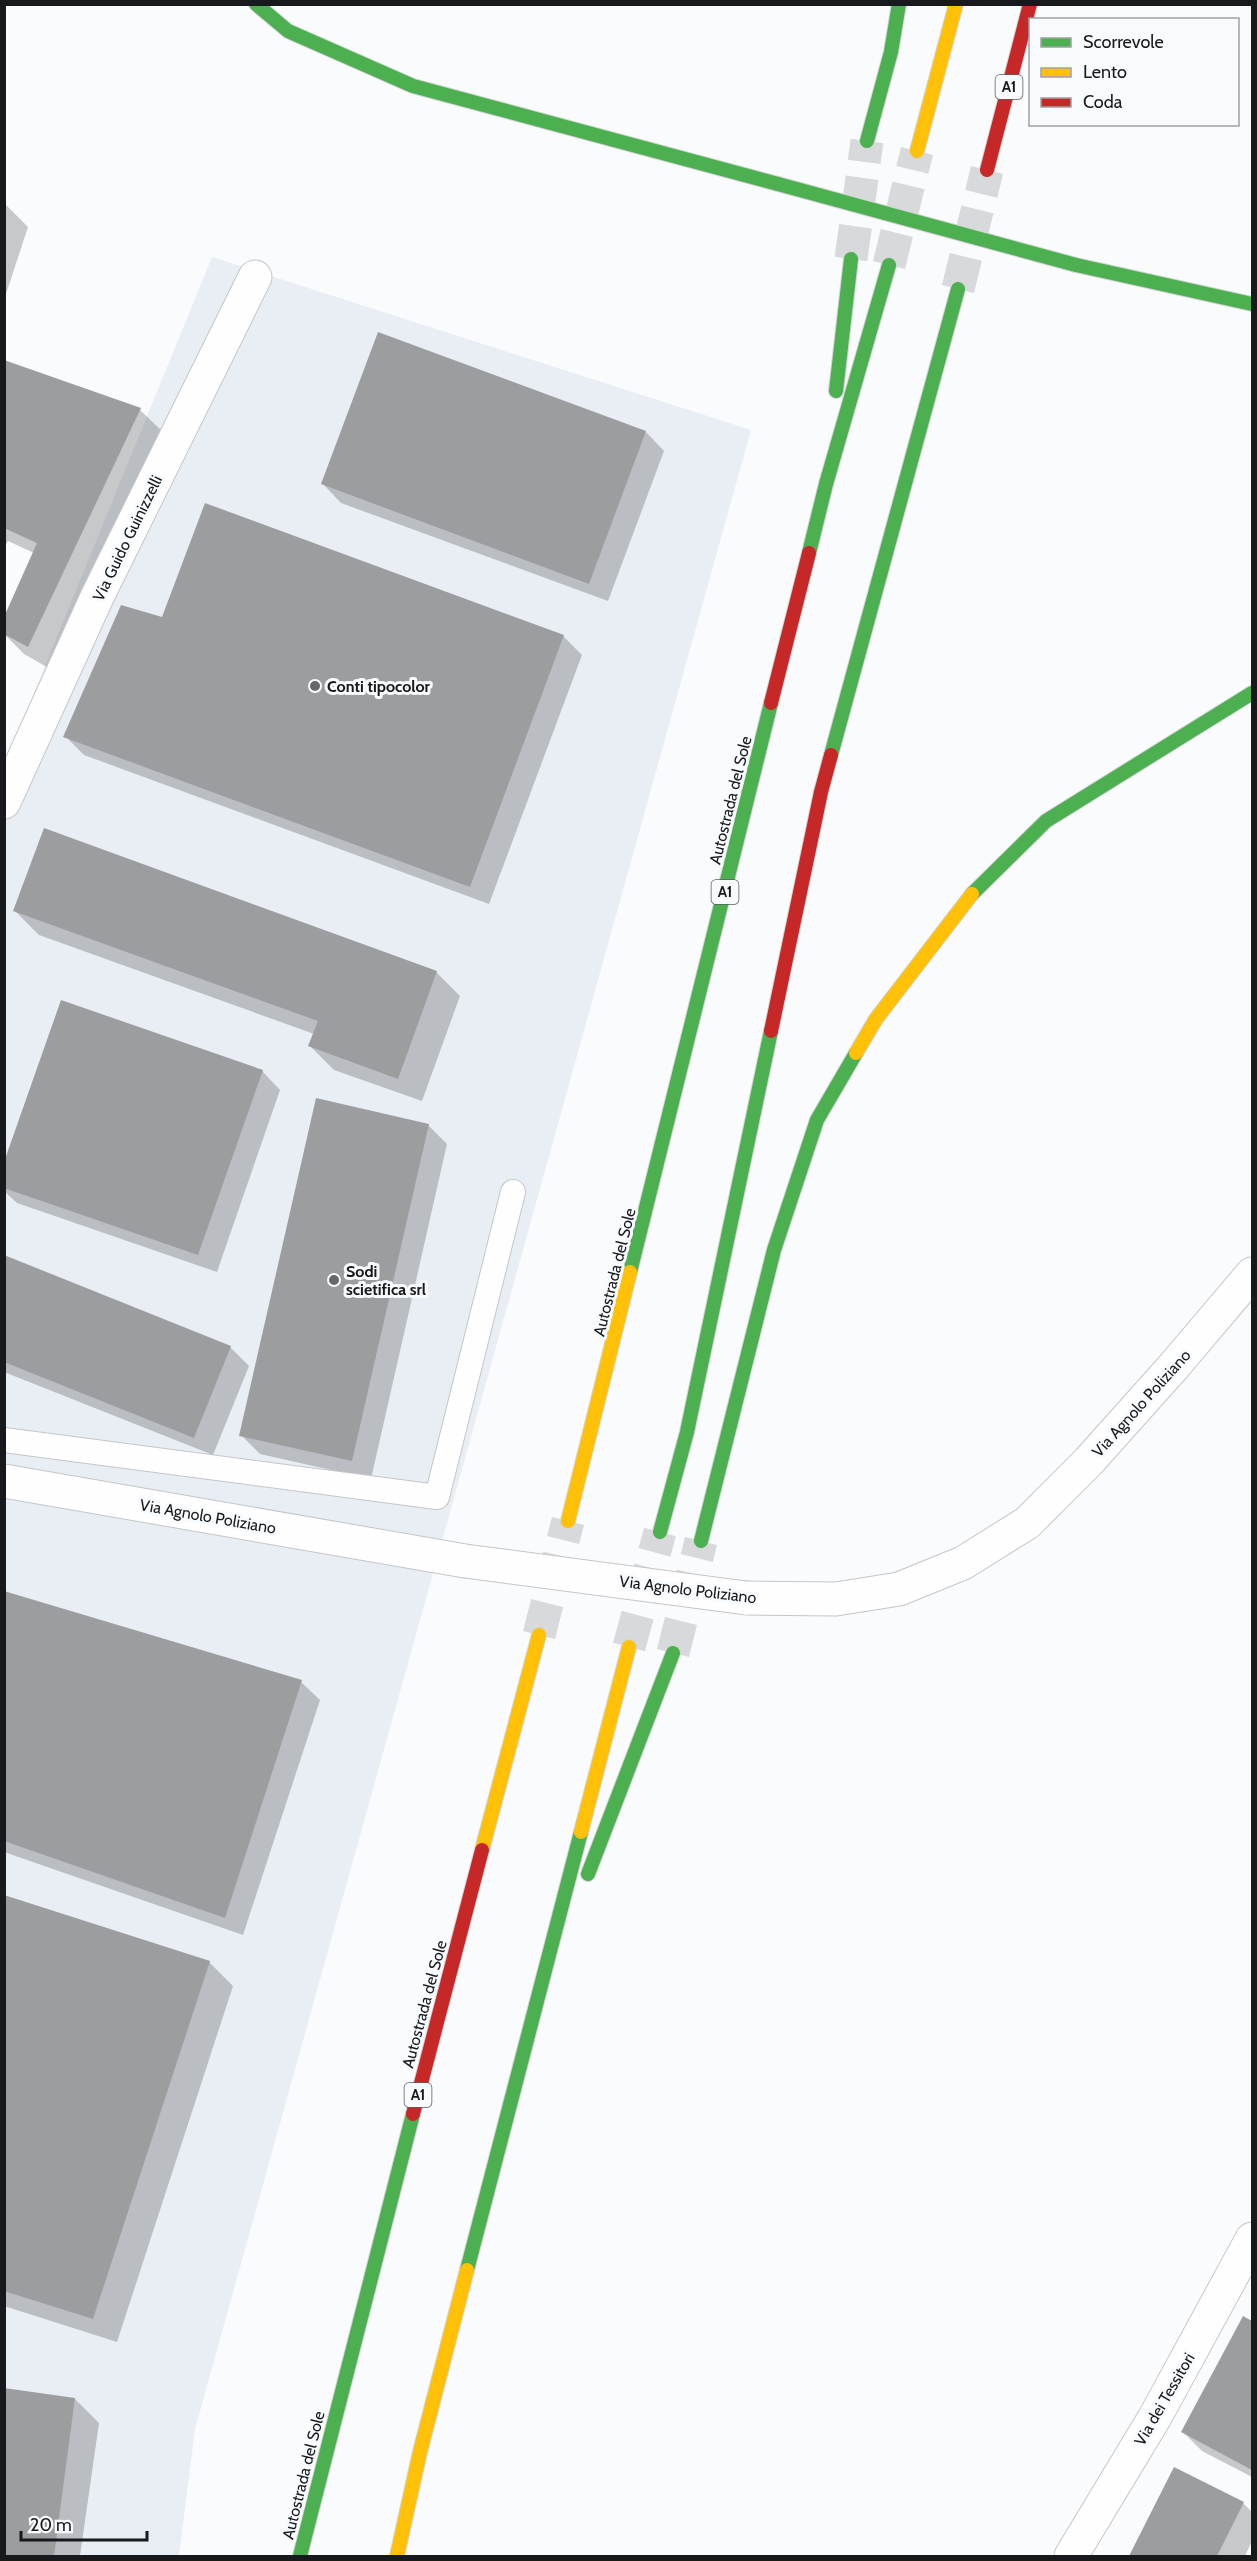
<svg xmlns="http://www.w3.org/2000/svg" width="1257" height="2561" font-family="Cabin,sans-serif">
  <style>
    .built { fill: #e9eef4 }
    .shadow { fill: #0003 }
    .building { fill: #9c9d9f }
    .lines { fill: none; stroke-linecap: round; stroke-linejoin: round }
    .highway-tunnel { stroke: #d7d9db; stroke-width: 33; stroke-dasharray: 33 16; stroke-linecap: butt }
    .lane-casing { stroke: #c4c6c8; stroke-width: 26 }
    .street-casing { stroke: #c4c6c8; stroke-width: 35 }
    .fast-casing { stroke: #d3d4d5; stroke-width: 16 }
    .slow-casing { stroke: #d3d4d5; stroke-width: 16 }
    .jam-casing { stroke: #d3d4d5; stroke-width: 16 }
    .lane { stroke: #fefeff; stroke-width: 24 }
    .street { stroke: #fefeff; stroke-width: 33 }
    .fast { stroke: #4caf50; stroke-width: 14 }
    .slow { stroke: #ffc107; stroke-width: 14 }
    .jam { stroke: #c62828; stroke-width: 14 }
    .street-bridge-casing { stroke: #c4c6c8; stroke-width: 35; stroke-linecap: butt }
    .fast-bridge-casing { stroke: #d3d4d5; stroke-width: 16; stroke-linecap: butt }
    .street-bridge { stroke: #fefeff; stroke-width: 33 }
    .fast-bridge { stroke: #4caf50; stroke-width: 14 }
    .poi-dot { fill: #66686b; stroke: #f8fbfe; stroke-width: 2 }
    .labels { text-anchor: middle; stroke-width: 6; stroke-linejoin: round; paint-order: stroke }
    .shield { fill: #f8fbfe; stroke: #5a5d60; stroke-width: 1.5 }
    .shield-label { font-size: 15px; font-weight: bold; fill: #17191c }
    .street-label { font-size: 16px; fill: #17191c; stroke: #f8fbfe }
    .poi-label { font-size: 16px; font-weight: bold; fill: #17191c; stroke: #f8fbfe; text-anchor: start }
  </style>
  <rect width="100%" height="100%" fill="#f9fbfd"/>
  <path class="built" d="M 212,257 L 751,430 L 195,2429 L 179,2556 L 5,2556 L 5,764 Z"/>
  <g class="shadow">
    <path d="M 4,203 L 28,227 L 4,300 Z"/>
    <path d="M 379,333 L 646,432 L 664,451 L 608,601 L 341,503 L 323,484 Z"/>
    <path d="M 4,361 L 140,410 L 164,433 L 52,670 L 24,654 L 4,634 L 34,553 L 8,541 L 4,548 Z"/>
    <path d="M 163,619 L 563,636 L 582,655 L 489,904 L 84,755 L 65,736 Z"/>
    <path d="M 15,911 L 436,972 L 460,996 L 422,1101 L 334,1070 L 310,1046 L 314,1034 L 39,935 Z"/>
    <path d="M 262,1071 L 280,1090 L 217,1272 L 17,1203 L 4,1191 L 4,1167 Z"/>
    <path d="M 428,1125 L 447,1144 L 371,1479 L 260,1454 L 241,1435 Z"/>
    <path d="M 4,1257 L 230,1347 L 249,1366 L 213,1455 L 4,1372 Z"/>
    <path d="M 4,1593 L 301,1682 L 320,1700 L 243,1935 L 4,1852 Z"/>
    <path d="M 4,1897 L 209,1962 L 233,1986 L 117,2342 L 4,2306 Z"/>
    <path d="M 1243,2318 L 1252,2323 L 1252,2477 L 1202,2451 L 1183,2432 Z"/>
    <path d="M 4,2390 L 75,2399 L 99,2423 L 80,2556 L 4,2556 Z"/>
    <path d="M 1174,2469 L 1243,2503 L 1252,2512 L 1252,2541 L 1245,2556 L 1130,2556 Z"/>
  </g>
  <g class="building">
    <path d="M 378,332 L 646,431 L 589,584 L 321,484 Z"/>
    <path d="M 4,360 L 141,408 L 28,647 L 4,634 L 4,617 L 37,543 L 4,528 Z"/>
    <path d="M 205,503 L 564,635 L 470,887 L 63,737 L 121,605 L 162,617 Z"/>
    <path d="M 44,828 L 437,971 L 398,1079 L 308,1046 L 318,1021 L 13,911 Z"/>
    <path d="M 61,1000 L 263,1070 L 198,1255 L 4,1188 L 4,1162 Z"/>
    <path d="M 316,1098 L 429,1124 L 352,1461 L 239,1436 Z"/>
    <path d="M 4,1255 L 231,1346 L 194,1438 L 4,1362 Z"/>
    <path d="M 4,1591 L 302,1680 L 225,1918 L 4,1841 Z"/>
    <path d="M 4,1895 L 210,1961 L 93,2319 L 4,2291 Z"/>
    <path d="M 1243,2316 L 1252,2321 L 1252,2470 L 1181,2432 Z"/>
    <path d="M 4,2388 L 75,2398 L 54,2556 L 4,2556 Z"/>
    <path d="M 1174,2467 L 1244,2502 L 1217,2556 L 1129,2556 Z"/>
  </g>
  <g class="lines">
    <g class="highway-tunnel">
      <path d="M 851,259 L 867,141"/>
      <path d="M 889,265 L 917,151"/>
      <path d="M 958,289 L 987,170"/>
      <path d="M 539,1635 L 568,1521"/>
      <path d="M 629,1647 L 660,1532"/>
      <path d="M 673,1653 L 701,1541"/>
    </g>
    <defs>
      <path id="lane" d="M 4,1440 L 437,1497 L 513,1192"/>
      <g id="street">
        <path d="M 4,802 L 97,597 L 255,277"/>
        <path d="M 4,1481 L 465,1561"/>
        <path d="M 746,1598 L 836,1599 L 899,1589 L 963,1563 L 1027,1523 L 1089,1461 L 1174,1366 L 1252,1274"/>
        <path d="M 1071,2556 L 1155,2417 L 1252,2239"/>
      </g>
      <g id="fast">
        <path d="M 256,4 L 288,31 L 413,86 L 778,184"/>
        <path d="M 867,141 L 891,52 L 899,4"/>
        <path d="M 1076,265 L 1252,304"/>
        <path d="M 836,391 L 851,259"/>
        <path d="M 809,553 L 826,484 L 889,265"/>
        <path d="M 831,755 L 958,289"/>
        <path d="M 972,894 L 1046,821 L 1252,693"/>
        <path d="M 630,1272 L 771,703"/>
        <path d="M 660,1532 L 687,1432 L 771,1031"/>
        <path d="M 701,1541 L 774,1250 L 817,1120 L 856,1053"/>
        <path d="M 588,1874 L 673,1653"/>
        <path d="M 467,2270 L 581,1832"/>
        <path d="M 300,2556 L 413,2114"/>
      </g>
      <g id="slow">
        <path d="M 917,151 L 956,4"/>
        <path d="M 856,1053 L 876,1019 L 972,894"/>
        <path d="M 568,1521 L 630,1272"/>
        <path d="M 581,1832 L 629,1647"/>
        <path d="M 482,1850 L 539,1635"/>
        <path d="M 397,2556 L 420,2452 L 467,2270"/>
      </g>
      <g id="jam">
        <path d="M 987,170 L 1030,4"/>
        <path d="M 771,703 L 809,553"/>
        <path d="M 771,1031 L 821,792 L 831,755"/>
        <path d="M 413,2114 L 482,1850"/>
      </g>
    </defs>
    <use href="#lane" class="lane-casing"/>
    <use href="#street" class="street-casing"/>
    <use href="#fast" class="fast-casing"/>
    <use href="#slow" class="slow-casing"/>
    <use href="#jam" class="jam-casing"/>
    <use href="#lane" class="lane"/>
    <use href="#street" class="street"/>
    <use href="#fast" class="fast"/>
    <use href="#slow" class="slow"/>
    <use href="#jam" class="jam"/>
    <defs>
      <path id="street-bridge" d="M 465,1561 L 746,1598"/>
      <path id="fast-bridge" d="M 778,184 L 1076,265"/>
    </defs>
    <use href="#street-bridge" class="street-bridge-casing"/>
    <use href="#fast-bridge" class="fast-bridge-casing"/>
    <use href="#street-bridge" class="street-bridge"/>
    <use href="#fast-bridge" class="fast-bridge"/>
  </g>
  <g class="poi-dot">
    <circle cx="315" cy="686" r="6"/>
    <circle cx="334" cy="1280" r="6"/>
  </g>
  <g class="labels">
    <g class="shield">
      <rect x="995.5" y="75" width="27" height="24" rx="4.5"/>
      <rect x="711.5" y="880" width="27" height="24" rx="4.5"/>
      <rect x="404.5" y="2083" width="27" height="24" rx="4.5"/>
    </g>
    <g class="shield-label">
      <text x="1009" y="92">A1</text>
      <text x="725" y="897">A1</text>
      <text x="418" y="2100">A1</text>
    </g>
    <g class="street-label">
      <text transform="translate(127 538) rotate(-64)" y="6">Via Guido Guinizzelli</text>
      <text transform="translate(730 800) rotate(-76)" y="6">Autostrada del Sole</text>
      <text transform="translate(614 1272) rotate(-76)" y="6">Autostrada del Sole</text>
      <text transform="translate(1141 1403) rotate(-48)" y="6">Via Agnolo Poliziano</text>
      <text transform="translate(208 1516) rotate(10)" y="6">Via Agnolo Poliziano</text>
      <text transform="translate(688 1589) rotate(7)" y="6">Via Agnolo Poliziano</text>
      <text transform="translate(424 2004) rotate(-75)" y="6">Autostrada del Sole</text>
      <text transform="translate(1164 2399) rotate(-60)" y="6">Via dei Tessitori</text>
      <text transform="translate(303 2475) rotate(-76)" y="6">Autostrada del Sole</text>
    </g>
    <g class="poi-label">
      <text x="327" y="692">Conti tipocolor</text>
      <text x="346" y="1277">Sodi<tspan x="346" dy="18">scietifica srl</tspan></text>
    </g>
  </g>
  <rect width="1257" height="2561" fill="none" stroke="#17191c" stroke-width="12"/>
  <rect x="1029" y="18" width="210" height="108" fill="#f8fbfe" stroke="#9ea1a4" stroke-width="1.5"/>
  <rect x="1041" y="38" width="30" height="9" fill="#4caf50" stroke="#9ea1a4" stroke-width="1.5"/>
  <text x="1083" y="48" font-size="18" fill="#17191c">Scorrevole</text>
  <rect x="1041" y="68" width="30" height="9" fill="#ffc107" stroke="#9ea1a4" stroke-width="1.5"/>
  <text x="1083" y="78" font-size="18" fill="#17191c">Lento</text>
  <rect x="1041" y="98" width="30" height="9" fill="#c62828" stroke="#9ea1a4" stroke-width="1.5"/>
  <text x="1083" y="108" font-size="18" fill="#17191c">Coda</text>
  <path d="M21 2531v9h126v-9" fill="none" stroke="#17191c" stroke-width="3"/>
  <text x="30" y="2531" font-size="18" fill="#17191c" stroke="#f8fbfe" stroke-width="4.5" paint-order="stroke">20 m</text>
</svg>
